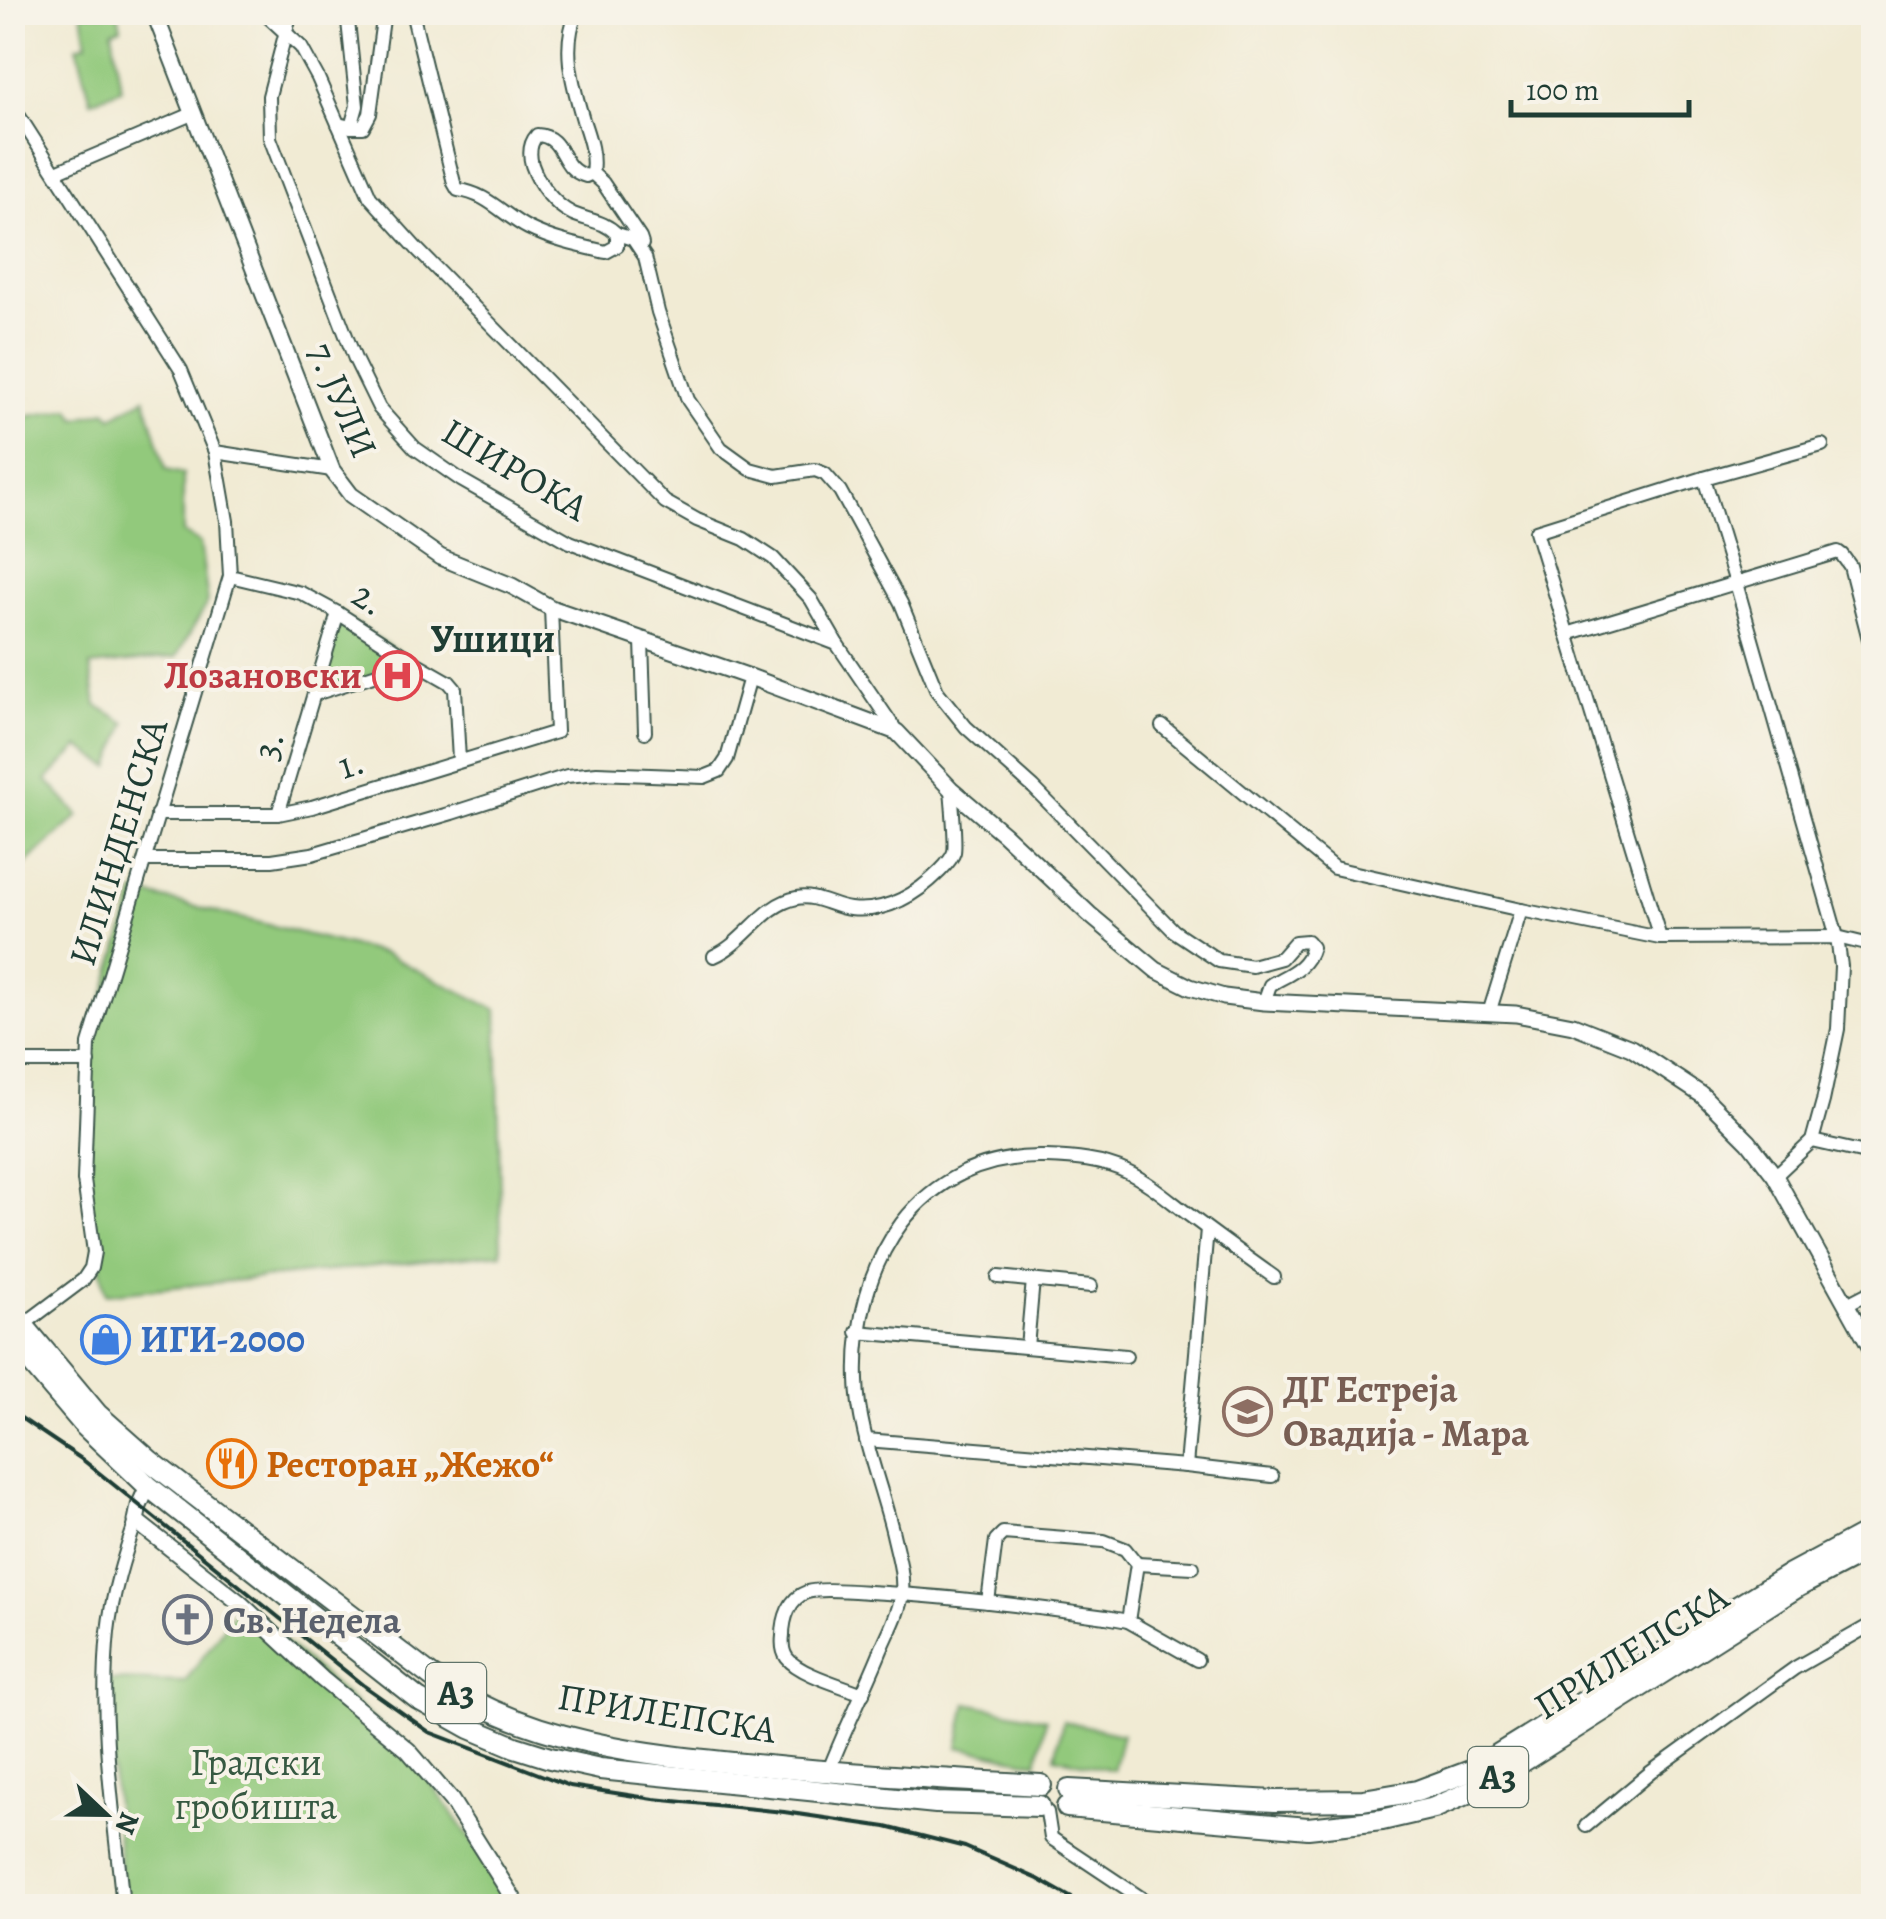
<svg xmlns="http://www.w3.org/2000/svg" width="1886" height="1919" font-family="Alegreya,serif">
  <style>
    .green { fill: #92c97b; stroke: #588358; stroke-width: 2.5 }
    .lines { fill: none; stroke-linecap: round; stroke-linejoin: round }
    .minor-casing { stroke: #3e574c; stroke-width: 16 }
    .tertiary-casing { stroke: #3e574c; stroke-width: 19 }
    .primary-casing { stroke: #3e574c; stroke-width: 24 }
    .minor { stroke: #fff; stroke-width: 12 }
    .tertiary { stroke: #fff; stroke-width: 15 }
    .primary { stroke: #fff; stroke-width: 20 }
    .rail { stroke: #1f3d34; stroke-width: 4 }
    .labels { text-anchor: middle; stroke-width: 8; stroke-linejoin: round; paint-order: stroke }
    .shield { fill: #f7f3e8; stroke: #60746a; stroke-width: 2.5 }
    .shield-label { font-size: 35px; font-weight: bold; fill: #1f3d34 }
    .street-label { font-size: 38px; fill: #1f3d34; stroke: #f7f3e8 }
    .health-label { font-size: 38px; font-weight: bold; fill: #be3a42; stroke: #f7f3e8; text-anchor: end }
    .shop-label { font-size: 38px; font-weight: bold; fill: #366cbe; stroke: #f7f3e8; text-anchor: start }
    .education-label { font-size: 38px; font-weight: bold; fill: #785e54; stroke: #f7f3e8; text-anchor: start }
    .food-label { font-size: 38px; font-weight: bold; fill: #c56008; stroke: #f7f3e8; text-anchor: start }
    .worship-label { font-size: 38px; font-weight: bold; fill: #5b616d; stroke: #f7f3e8; text-anchor: start }
    .park-label { font-size: 38px; fill: #365942; stroke: #f7f3e8 }
    .neighbourhood-label { font-size: 40px; font-weight: bold; fill: #1f3d34; stroke: #f7f3e8 }
  </style>
  <rect width="100%" height="100%" fill="#f7f3e8"/>
  <filter id="ink" filterUnits="userSpaceOnUse"><feTurbulence type="fractalNoise" baseFrequency=".01" numOctaves="2"/><feDisplacementMap in="SourceGraphic" scale="20" xChannelSelector="R" yChannelSelector="G"/><feConvolveMatrix kernelMatrix="1 2 1 2 8 2 1 2 1" color-interpolation-filters="sRGB"/></filter>
  <filter id="wash" filterUnits="userSpaceOnUse"><feTurbulence type="fractalNoise" baseFrequency=".0048" numOctaves="4" result="noise"/><feDisplacementMap in="SourceGraphic" scale="40" xChannelSelector="R" yChannelSelector="G"/><feGaussianBlur stdDeviation="2.25" result="paint"/><feColorMatrix in="noise" values="0 0 0 0 0 0 0 0 0 0 0 0 0 0 0 0 0 1.4 0 .05"/><feComposite in="paint" operator="in"/></filter>
  <g filter="url(#wash)">
    <rect width="100%" height="100%" fill="#f1ebd4"/>
    <g class="green">
      <path d="M 82,13 L 118,13 L 121,27 L 112,30 L 121,89 L 91,101 L 77,46 L 87,43 Z"/>
      <path d="M 145,398 L 166,470 L 183,474 L 183,533 L 200,543 L 208,602 L 176,657 L 90,666 L 96,705 L 126,723 L 110,767 L 79,747 L 47,780 L 79,816 L 13,875 L 13,419 L 70,409 L 76,419 L 106,411 L 112,417 Z"/>
      <path d="M 338,613 L 414,662 L 315,694 Z"/>
      <path d="M 136,892 L 385,954 L 497,1010 L 501,1253 L 106,1294 L 86,1204 L 89,1044 Z"/>
      <path d="M 240,1603 L 408,1750 L 518,1906 L 123,1906 L 105,1680 L 185,1682 Z"/>
      <path d="M 967,1703 L 1046,1719 L 1037,1763 L 958,1747 Z"/>
      <path d="M 1063,1721 L 1122,1734 L 1113,1770 L 1055,1757 Z"/>
    </g>
  </g>
  <g filter="url(#ink)">
    <g class="lines">
      <defs>
        <g id="minor">
          <path d="M 263,12 L 301,47 L 318,78 L 370,197 L 417,249 L 665,502 L 697,520 L 744,539 L 773,558 L 811,599 L 837,644 L 897,732"/>
          <path d="M 291,12 L 269,96 L 270,138 L 355,359 L 379,408 L 415,448 L 461,480 L 570,542 L 837,644"/>
          <path d="M 412,12 L 454,183 L 458,190 C 487,193 504,216 528,228 C 552,240 580,246 606,252 L 617,246 L 617,234 C 604,221 590,221 573,214 C 554,205 539,185 532,165 C 529,154 529,144 537,135 C 567,137 557,168 586,176 L 592,173 C 595,154 589,138 583,120 C 573,85 561,47 577,12"/>
          <path d="M 12,105 L 181,370 L 215,452 L 227,521 L 230,576 L 89,1044 L 84,1180 L 94,1252 L 91,1268 L 83,1280 L 23,1325"/>
          <path d="M 338,124 L 351,127 L 357,106 L 347,12"/>
          <path d="M 351,127 L 363,127 L 370,114 L 384,12"/>
          <path d="M 56,172 L 192,114"/>
          <path d="M 592,173 L 603,183 L 640,238 L 642,244"/>
          <path d="M 617,234 L 633,239 L 645,257 L 658,312 L 688,400 L 721,448 L 750,469 L 776,476 L 815,470 L 825,474 L 840,491 L 901,603 L 937,691 L 966,727 L 1034,788 L 1174,931 L 1219,961 L 1252,966 L 1281,958 L 1295,942 L 1307,941 L 1312,947 C 1306,969 1288,974 1270,985 L 1264,1002"/>
          <path d="M 215,452 L 332,470"/>
          <path d="M 1704,478 L 1736,583 L 1837,937 L 1841,966 L 1838,1029 L 1823,1101 L 1812,1141 L 1775,1176"/>
          <path d="M 230,576 L 301,593 L 338,613 L 414,662 L 449,682 L 455,689 L 459,760"/>
          <path d="M 1567,634 L 1838,552 L 1842,555 L 1850,566 L 1872,651"/>
          <path d="M 642,641 L 645,732"/>
          <path d="M 315,694 L 414,662"/>
          <path d="M 1162,726 L 1334,868 L 1521,910 L 1660,938 L 1837,937 L 1874,946"/>
          <path d="M 157,814 L 278,814 L 312,807 L 556,732 L 551,608"/>
          <path d="M 278,814 L 338,613"/>
          <path d="M 145,860 L 272,860 L 312,854 L 452,813 L 567,776 L 597,773 L 704,777 L 719,771 L 727,759 L 750,677"/>
          <path d="M 1660,938 L 1536,531 L 1704,478 L 1822,445"/>
          <path d="M 714,956 C 745,943 763,904 797,898 C 815,894 832,907 850,909 C 885,913 916,895 940,871 C 945,866 952,859 954,852 C 956,842 952,802 951,789"/>
          <path d="M 1489,1013 L 1521,910"/>
          <path d="M 12,1062 L 89,1062"/>
          <path d="M 1812,1141 L 1874,1155"/>
          <path d="M 998,1277 L 1091,1286"/>
          <path d="M 1847,1304 L 1874,1290"/>
          <path d="M 857,1332 L 1126,1356"/>
          <path d="M 1027,1347 L 1033,1280"/>
          <path d="M 866,1440 L 1186,1466 L 1272,1476"/>
          <path d="M 1186,1466 L 1207,1229"/>
          <path d="M 1137,1564 L 1193,1567"/>
          <path d="M 988,1602 L 996,1540 L 1003,1533 L 1104,1541 L 1125,1549 L 1137,1564 L 1128,1621"/>
          <path d="M 863,1694 C 843,1686 799,1674 787,1658 C 782,1651 782,1644 783,1636 C 783,1619 789,1598 807,1592 C 820,1588 855,1591 869,1592 C 948,1596 1028,1606 1106,1617 L 1128,1621 L 1197,1660"/>
          <path d="M 827,1775 C 843,1733 864,1692 881,1650 C 888,1633 900,1612 902,1593 C 904,1574 897,1552 893,1534 C 881,1483 858,1432 857,1380 C 853,1263 917,1153 1046,1157 C 1073,1158 1102,1160 1127,1172 C 1149,1182 1169,1200 1189,1215 C 1217,1236 1246,1257 1274,1277"/>
          <path d="M 1047,1812 L 1051,1838 L 1153,1906"/>
          <path d="M 1586,1826 L 1651,1772 L 1795,1668 L 1874,1623"/>
          <path d="M 123,1906 C 114,1815 99,1723 108,1632 C 112,1594 124,1556 136,1521"/>
        </g>
        <g id="tertiary">
          <path d="M 154,12 L 332,470 L 351,495 L 440,557 L 512,586 L 551,608 L 750,677 L 897,732 L 951,789 L 1004,834 L 1089,914 L 1156,970 L 1190,987 L 1224,997 L 1264,1002 L 1516,1014 L 1573,1025 L 1631,1048 L 1702,1095 L 1749,1142 L 1775,1176 L 1874,1354"/>
          <path d="M 148,1486 L 139,1506 L 136,1521 L 240,1603 L 322,1679 L 408,1750 L 451,1800 L 518,1906"/>
        </g>
        <g id="primary">
          <path d="M 12,1312 L 97,1414 L 150,1461 L 431,1676 C 531,1745 649,1755 766,1766 C 858,1775 949,1780 1041,1785"/>
          <path d="M 12,1340 L 85,1426 L 148,1486 L 418,1699 L 470,1728 L 515,1747 L 550,1758 L 600,1769 L 936,1803 L 1039,1806"/>
          <path d="M 1069,1790 L 1275,1801 L 1363,1800 L 1417,1791 L 1473,1770 L 1792,1573 L 1874,1529"/>
          <path d="M 1067,1807 L 1308,1828 L 1382,1820 L 1434,1808 L 1484,1786 L 1797,1587 L 1874,1547"/>
        </g>
      </defs>
      <use href="#minor" class="minor-casing"/>
      <use href="#tertiary" class="tertiary-casing"/>
      <use href="#primary" class="primary-casing"/>
      <use href="#minor" class="minor"/>
      <use href="#tertiary" class="tertiary"/>
      <use href="#primary" class="primary"/>
      <path class="rail" d="M 12,1412 L 83,1460 L 364,1686 L 429,1732 L 570,1786 L 654,1799 L 784,1812 L 886,1827 L 965,1847 L 1038,1879 L 1086,1906"/>
    </g>
  </g>
  <defs>
    <symbol id="hospital-ring" viewBox="-11 -11 22 22"><circle r="9.5" fill="#f7f3e8" stroke="#e0444e" stroke-width="1.5"/><path d="M-5-5h3v3.5h4V-5h3V5h-3V1.5h-4V5h-3Z" fill="#e0444e"/></symbol>
    <symbol id="shop-ring" viewBox="-11 -11 22 22"><circle r="9.5" fill="#f7f3e8" stroke="#3f7fe0" stroke-width="1.5"/><path d="M-5-2.5h2.3a2.7 3.5 0 0 1 5.4 0H5L5.5 6h-11ZM-1.5-2.5h3a1.5 2.3 0 0 0-3 0Z" fill="#3f7fe0"/></symbol>
    <symbol id="school-ring" viewBox="-11 -11 22 22"><circle r="9.5" fill="#f7f3e8" stroke="#8d6e63" stroke-width="1.5"/><path d="M0-5L7-2L0 1L-7-2ZM-4 1L0 2.5L4 1V4Q0 6-4 4Z" fill="#8d6e63"/></symbol>
    <symbol id="restaurant-ring" viewBox="-11 -11 22 22"><circle r="9.5" fill="#f7f3e8" stroke="#e8710a" stroke-width="1.5"/><path d="M-5-6h1v4h1v-4h1v4h1v-4h1v5L-1.5 .5V6h-2V.5L-5-1ZM5-6V6H3V1.5H1.5Q1.5-4 5-6Z" fill="#e8710a"/></symbol>
    <symbol id="church-ring" viewBox="-11 -11 22 22"><circle r="9.5" fill="#f7f3e8" stroke="#6b7280" stroke-width="1.5"/><path d="M-1.2-6h2.4v3.5h3.3v2.4h-3.3V6h-2.4V-.1h-3.3v-2.4h3.3Z" fill="#6b7280"/></symbol>
  </defs>
  <g fill-rule="evenodd">
    <use href="#hospital-ring" x="370" y="648" width="55" height="55"/>
    <use href="#shop-ring" x="78" y="1312" width="55" height="55"/>
    <use href="#school-ring" x="1220" y="1384" width="55" height="55"/>
    <use href="#restaurant-ring" x="204" y="1436" width="55" height="55"/>
    <use href="#church-ring" x="160" y="1592" width="55" height="55"/>
  </g>
  <g class="labels">
    <g class="shield">
      <rect x="426" y="1663" width="60" height="60" rx="8"/>
      <rect x="1468" y="1747" width="60" height="60" rx="8"/>
    </g>
    <g class="shield-label">
      <text x="456" y="1705">A3</text>
      <text x="1498" y="1789">A3</text>
    </g>
    <g class="street-label">
      <text transform="translate(343 400) rotate(67)" y="13">7. ЈУЛИ</text>
      <text transform="translate(515 469) rotate(31)" y="13">ШИРОКА</text>
      <text transform="translate(369 598) rotate(32)" y="13">2.</text>
      <text transform="translate(268 745) rotate(-73)" y="13">3.</text>
      <text transform="translate(351 763) rotate(-18)" y="13">1.</text>
      <text transform="translate(118 842) rotate(-73)" y="13">ИЛИНДЕНСКА</text>
      <text transform="translate(1631 1651) rotate(-32)" y="13">ПРИЛЕПСКА</text>
      <text transform="translate(667 1713) rotate(9)" y="13">ПРИЛЕПСКА</text>
    </g>
    <g class="health-label">
      <text x="362" y="688">Лозановски</text>
    </g>
    <g class="shop-label">
      <text x="140" y="1352">ИГИ-2000</text>
    </g>
    <g class="education-label">
      <text x="1283" y="1402">ДГ Естреја<tspan x="1283" dy="44">Овадија - Мара</tspan></text>
    </g>
    <g class="food-label">
      <text x="266" y="1477">Ресторан „Жежо“</text>
    </g>
    <g class="worship-label">
      <text x="223" y="1633">Св. Недела</text>
    </g>
    <g class="park-label">
      <text x="256" y="1775">Градски<tspan x="256" dy="44">гробишта</tspan></text>
    </g>
    <g class="neighbourhood-label">
      <text x="493" y="652">Ушици</text>
    </g>
  </g>
  <rect width="1886" height="1919" fill="none" stroke="#f7f3e8" stroke-width="50"/>
  <g transform="translate(105 1814) rotate(112)" stroke="#f7f3e8" stroke-width="8" paint-order="stroke">
  <path d="M0-8L18 38L0 25L-18 38Z" fill="#1f3d34"/>
  <text y="-15" font-size="28" font-weight="bold" text-anchor="middle" fill="#1f3d34">N</text>
  </g>
  <path d="M1511 100v15h178v-15" fill="none" stroke="#1f3d34" stroke-width="5"/>
  <text x="1526" y="100" font-size="30" fill="#1f3d34" stroke="#f7f3e8" stroke-width="8" paint-order="stroke">100 m</text>
</svg>
